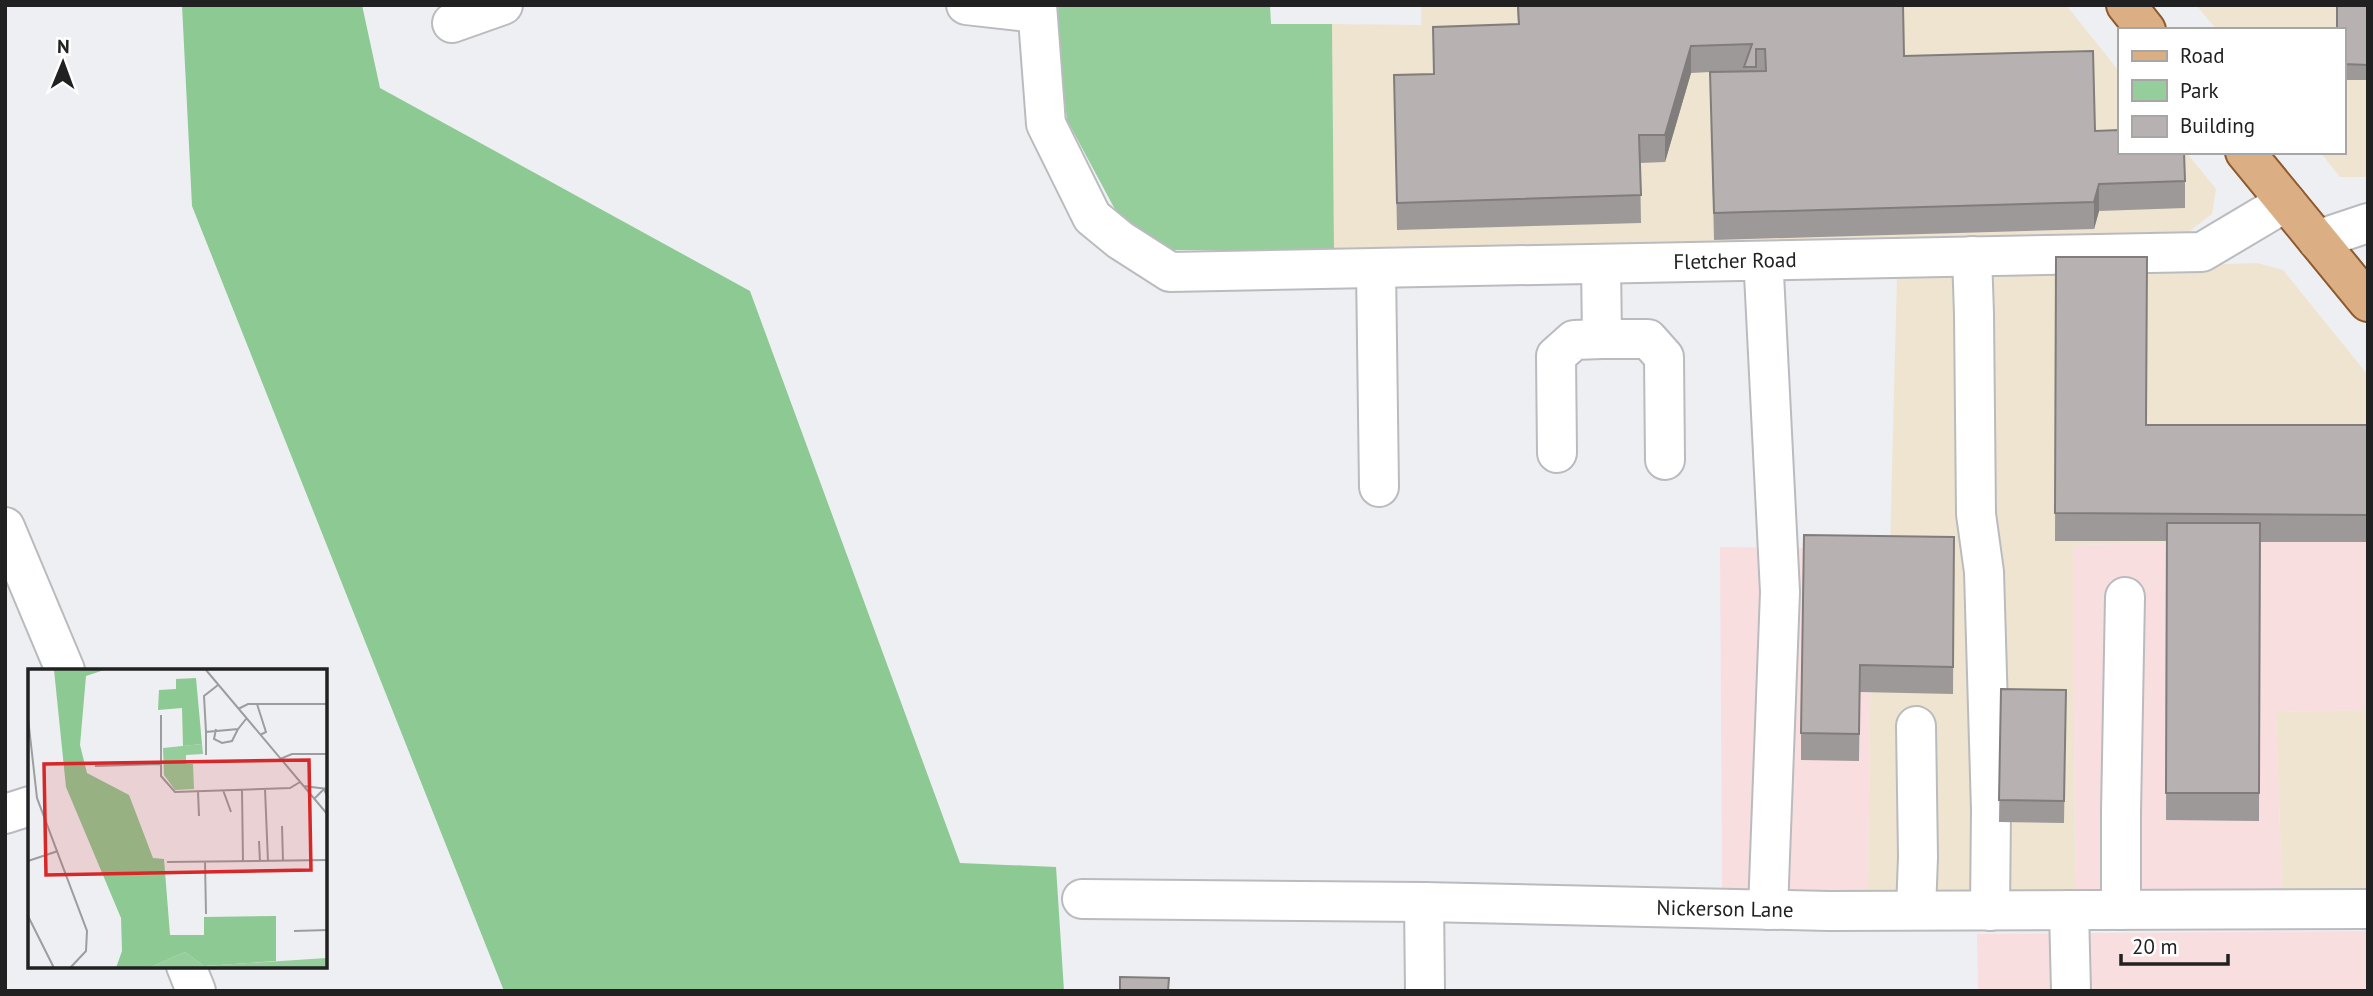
<svg xmlns="http://www.w3.org/2000/svg" width="2373" height="996" font-family="'PT Sans',sans-serif">
  <style>
    .commercial { fill: #f9dedf }
    .industrial { fill: #efe4cf }
    .green { fill: #95cd9b }
    .forest { fill: #8cc993 }
    .lines { fill: none; stroke-linecap: round; stroke-linejoin: round }
    .minor-casing { stroke: #babbbf; stroke-width: 42 }
    .major-casing { stroke: #8c5a2c; stroke-width: 42 }
    .minor { stroke: #fff; stroke-width: 38 }
    .major { stroke: #dcae83; stroke-width: 38 }
    .wall { fill: #9d9998 }
    .shaded-wall { fill: #807d7c }
    .building { fill: #b7b2b1; stroke: #807d7c; stroke-width: 2 }
    .labels { text-anchor: middle; stroke-width: 6; stroke-linejoin: round; paint-order: stroke }
    .street-label { font-size: 21px; fill: #212122; stroke: #fff }
    .inset-road { fill: none; stroke: #9c9d9f; stroke-width: 2 }
    .view { fill: #d62828; fill-opacity: 0.15; stroke: #d62828; stroke-width: 3.5 }
    .inset-edge { fill: none; stroke: #212122; stroke-width: 3.5 }
  </style>
  <rect width="100%" height="100%" fill="#eeeff3"/>
  <g class="commercial">
    <path d="M 2368,538 L 2368,710 L 2276,712 L 2282,890 L 2075,890 L 2073,545 Z"/>
    <path d="M 1720,547 L 1872,548 L 1868,893 L 1722,892 Z"/>
    <path d="M 2368,931 L 2368,991 L 1978,991 L 1977,934 Z"/>
  </g>
  <g class="industrial">
    <path d="M 1421,5 L 2066,5 L 2119,71 L 2119,152 L 2186,152 L 2216,189 L 2212,214 L 2183,236 L 1334,251 L 1332,24 L 1421,25 Z"/>
    <path d="M 2196,5 L 2368,5 L 2368,177 L 2340,177 L 2320,152 L 2343,152 L 2343,30 L 2217,30 Z"/>
    <path d="M 2257,263 L 2283,270 L 2368,375 L 2368,538 L 2073,545 L 2075,890 L 1868,893 L 1872,548 L 1890,548 L 1897,275 Z"/>
    <path d="M 2368,710 L 2368,888 L 2282,890 L 2276,712 Z"/>
  </g>
  <path class="green" d="M 1054,5 L 1270,5 L 1271,24 L 1332,24 L 1334,251 L 1171,250 L 1118,215 L 1067,120 Z"/>
  <path class="forest" d="M 182,5 L 362,5 L 380,88 L 750,291 L 960,863 L 1056,867 L 1064,991 L 504,991 L 192,206 Z"/>
  <g class="lines">
    <defs>
      <g id="minor">
        <path d="M 966,5 L 1036,13"/>
        <path d="M 1037,5 L 1046,124 L 1092,217 L 1120,240 L 1170,272 L 2202,252 L 2286,202"/>
        <path d="M 452,23 L 503,5"/>
        <path d="M 2317,240 L 2368,223"/>
        <path d="M 1972,256 L 1974,314 L 1976,514 L 1984,572 L 1991,810 L 1990,911"/>
        <path d="M 1765,261 L 1764,274 L 1780,592 L 1768,910"/>
        <path d="M 1601,264 L 1602,339 L 1648,339 L 1664,357 L 1665,460"/>
        <path d="M 1376,268 L 1379,487"/>
        <path d="M 1557,453 L 1556,356 L 1574,340 L 1602,339"/>
        <path d="M 5,527 L 65,670"/>
        <path d="M 5,814 L 30,806"/>
        <path d="M 1082,899 L 1424,902 L 1829,911 L 2368,909"/>
        <path d="M 1424,902 L 1425,991"/>
        <path d="M 1916,910 L 1918,857 L 1916,726"/>
        <path d="M 2069,910 L 2071,991"/>
        <path d="M 2121,910 L 2121,812 L 2125,597"/>
        <path d="M 186,966 L 196,991"/>
      </g>
      <g id="major">
        <path d="M 2126,5 L 2146,30"/>
        <path d="M 2245,152 L 2368,302"/>
      </g>
    </defs>
    <use href="#minor" class="minor-casing"/>
    <use href="#major" class="major-casing"/>
    <use href="#minor" class="minor"/>
    <use href="#major" class="major"/>
  </g>
  <g class="wall">
    <path d="M 1517,5 L 1903,5 L 1904,56 L 2095,131 L 2185,181 L 2185,208 L 2099,211 L 2094,229 L 1714,240 L 1710,72 L 1691,73 L 1665,162 L 1640,163 L 1641,223 L 1397,230 L 1394,75 L 1434,74 L 1433,27 L 1518,24 Z"/>
    <path d="M 2368,5 L 2368,80 L 2343,80 L 2343,30 Z"/>
    <path d="M 2056,257 L 2146,425 L 2368,425 L 2368,542 L 2260,542 L 2259,821 L 2166,820 L 2167,541 L 2055,541 Z"/>
    <path d="M 1954,537 L 1953,694 L 1860,692 L 1859,761 L 1801,760 L 1801,733 Z"/>
    <path d="M 2001,689 L 2066,690 L 2064,823 L 1999,822 Z"/>
  </g>
  <g class="shaded-wall">
    <path d="M 1691,46 L 1691,73 L 1665,162 L 1665,135 Z"/>
    <path d="M 2099,184 L 2099,211 L 2094,229 L 2094,202 Z"/>
  </g>
  <g class="building">
    <path d="M 1518,5 L 1903,5 L 1904,56 L 2093,51 L 2095,131 L 2119,130 L 2119,152 L 2184,152 L 2185,181 L 2099,184 L 2094,202 L 1714,213 L 1710,72 L 1766,71 L 1765,49 L 1756,49 L 1756,67 L 1744,67 L 1752,44 L 1691,46 L 1665,135 L 1639,135 L 1641,195 L 1397,203 L 1394,75 L 1434,74 L 1433,27 L 1519,24 Z"/>
    <path d="M 2337,5 L 2368,5 L 2368,65 L 2343,64 L 2343,30 L 2337,30 Z"/>
    <path d="M 2056,257 L 2147,257 L 2146,425 L 2368,425 L 2368,515 L 2055,513 Z"/>
    <path d="M 2167,523 L 2260,523 L 2259,793 L 2166,793 Z"/>
    <path d="M 1804,535 L 1954,537 L 1953,667 L 1860,665 L 1859,734 L 1801,733 Z"/>
    <path d="M 2001,689 L 2066,690 L 2064,801 L 1999,800 Z"/>
    <path d="M 1120,977 L 1169,978 L 1168,991 L 1120,991 Z"/>
  </g>
  <g class="labels">
    <g class="street-label">
      <text transform="translate(1735 261) rotate(-1)" y="7">Fletcher Road</text>
      <text transform="translate(1725 909) rotate(1)" y="7">Nickerson Lane</text>
    </g>
  </g>
  <g transform="translate(28 669)">
    <rect width="299" height="299" fill="#eeeff3"/>
    <path d="M 174,75 L 175,85 L 158,86 L 158,95 L 165,95 L 166,120 L 147,121 L 136,106 L 135,79 ZM 157,283 L 176,297 L 299,289 L 299,299 L 121,299 Z" fill="#95cd9b"/>
    <path d="M 26,1 L 76,1 L 58,7 L 52,76 L 59,104 L 101,126 L 125,189 L 136,190 L 142,266 L 176,266 L 176,248 L 248,247 L 248,292 L 176,297 L 157,283 L 121,299 L 88,299 L 94,282 L 93,249 L 38,118 ZM 168,9 L 174,75 L 155,77 L 154,39 L 130,41 L 131,21 L 148,20 L 148,10 Z" fill="#8cc993"/>
    <path class="inset-road" d="M 178,1 L 300,146M 229,35 L 238,63 L 232,66M 210,40 L 220,35 L 300,35M 133,46 L 133,107 L 147,123 L 262,119 L 272,113M 0,49 L 9,129 L 59,262 L 58,282 L 42,299M 188,60 L 186,70 L 194,74 L 204,72 L 210,60M 178,63 L 176,27 L 190,16M 178,86 L 178,63 L 210,60 L 218,50M 252,90 L 264,85 L 300,85M 67,97 L 132,95M 275,117 L 300,120M 237,120 L 240,193M 195,121 L 203,143M 214,121 L 215,193M 170,122 L 171,147M 286,130 L 296,120 L 300,129M 254,157 L 255,192M 231,172 L 232,193M 0,192 L 30,182M 139,193 L 300,191M 177,193 L 178,245M 0,247 L 26,299M 266,262 L 300,261"/>
    <path class="view" d="M 281,91 L 283,201 L 18,206 L 16,95 Z"/>
    <rect width="299" height="299" class="inset-edge"/>
  </g>
  <rect width="2373" height="996" fill="none" stroke="#212122" stroke-width="14"/>
  <rect x="2118" y="28" width="228" height="126" fill="#ffffff" stroke="#a6a6a7" stroke-width="2"/>
  <rect x="2132" y="51" width="35" height="10" fill="#dcae83" stroke="#a6a6a7" stroke-width="2"/>
  <text x="2180" y="63" font-size="21" fill="#212122">Road</text>
  <rect x="2132" y="80" width="35" height="21" fill="#95cd9b" stroke="#a6a6a7" stroke-width="2"/>
  <text x="2180" y="98" font-size="21" fill="#212122">Park</text>
  <rect x="2132" y="116" width="35" height="21" fill="#b7b2b1" stroke="#a6a6a7" stroke-width="2"/>
  <text x="2180" y="133" font-size="21" fill="#212122">Building</text>
  <g transform="translate(63 63) rotate(1)" stroke="#ffffff" stroke-width="5" paint-order="stroke">
  <path d="M0-5L12 26L0 18L-12 26Z" fill="#212122"/>
  <text y="-10" font-size="19" font-weight="bold" text-anchor="middle" fill="#212122">N</text>
  </g>
  <path d="M2121 954v10h107v-10" fill="none" stroke="#212122" stroke-width="3.5"/>
  <text x="2132" y="954" font-size="21" fill="#212122" stroke="#ffffff" stroke-width="5" paint-order="stroke">20 m</text>
</svg>
